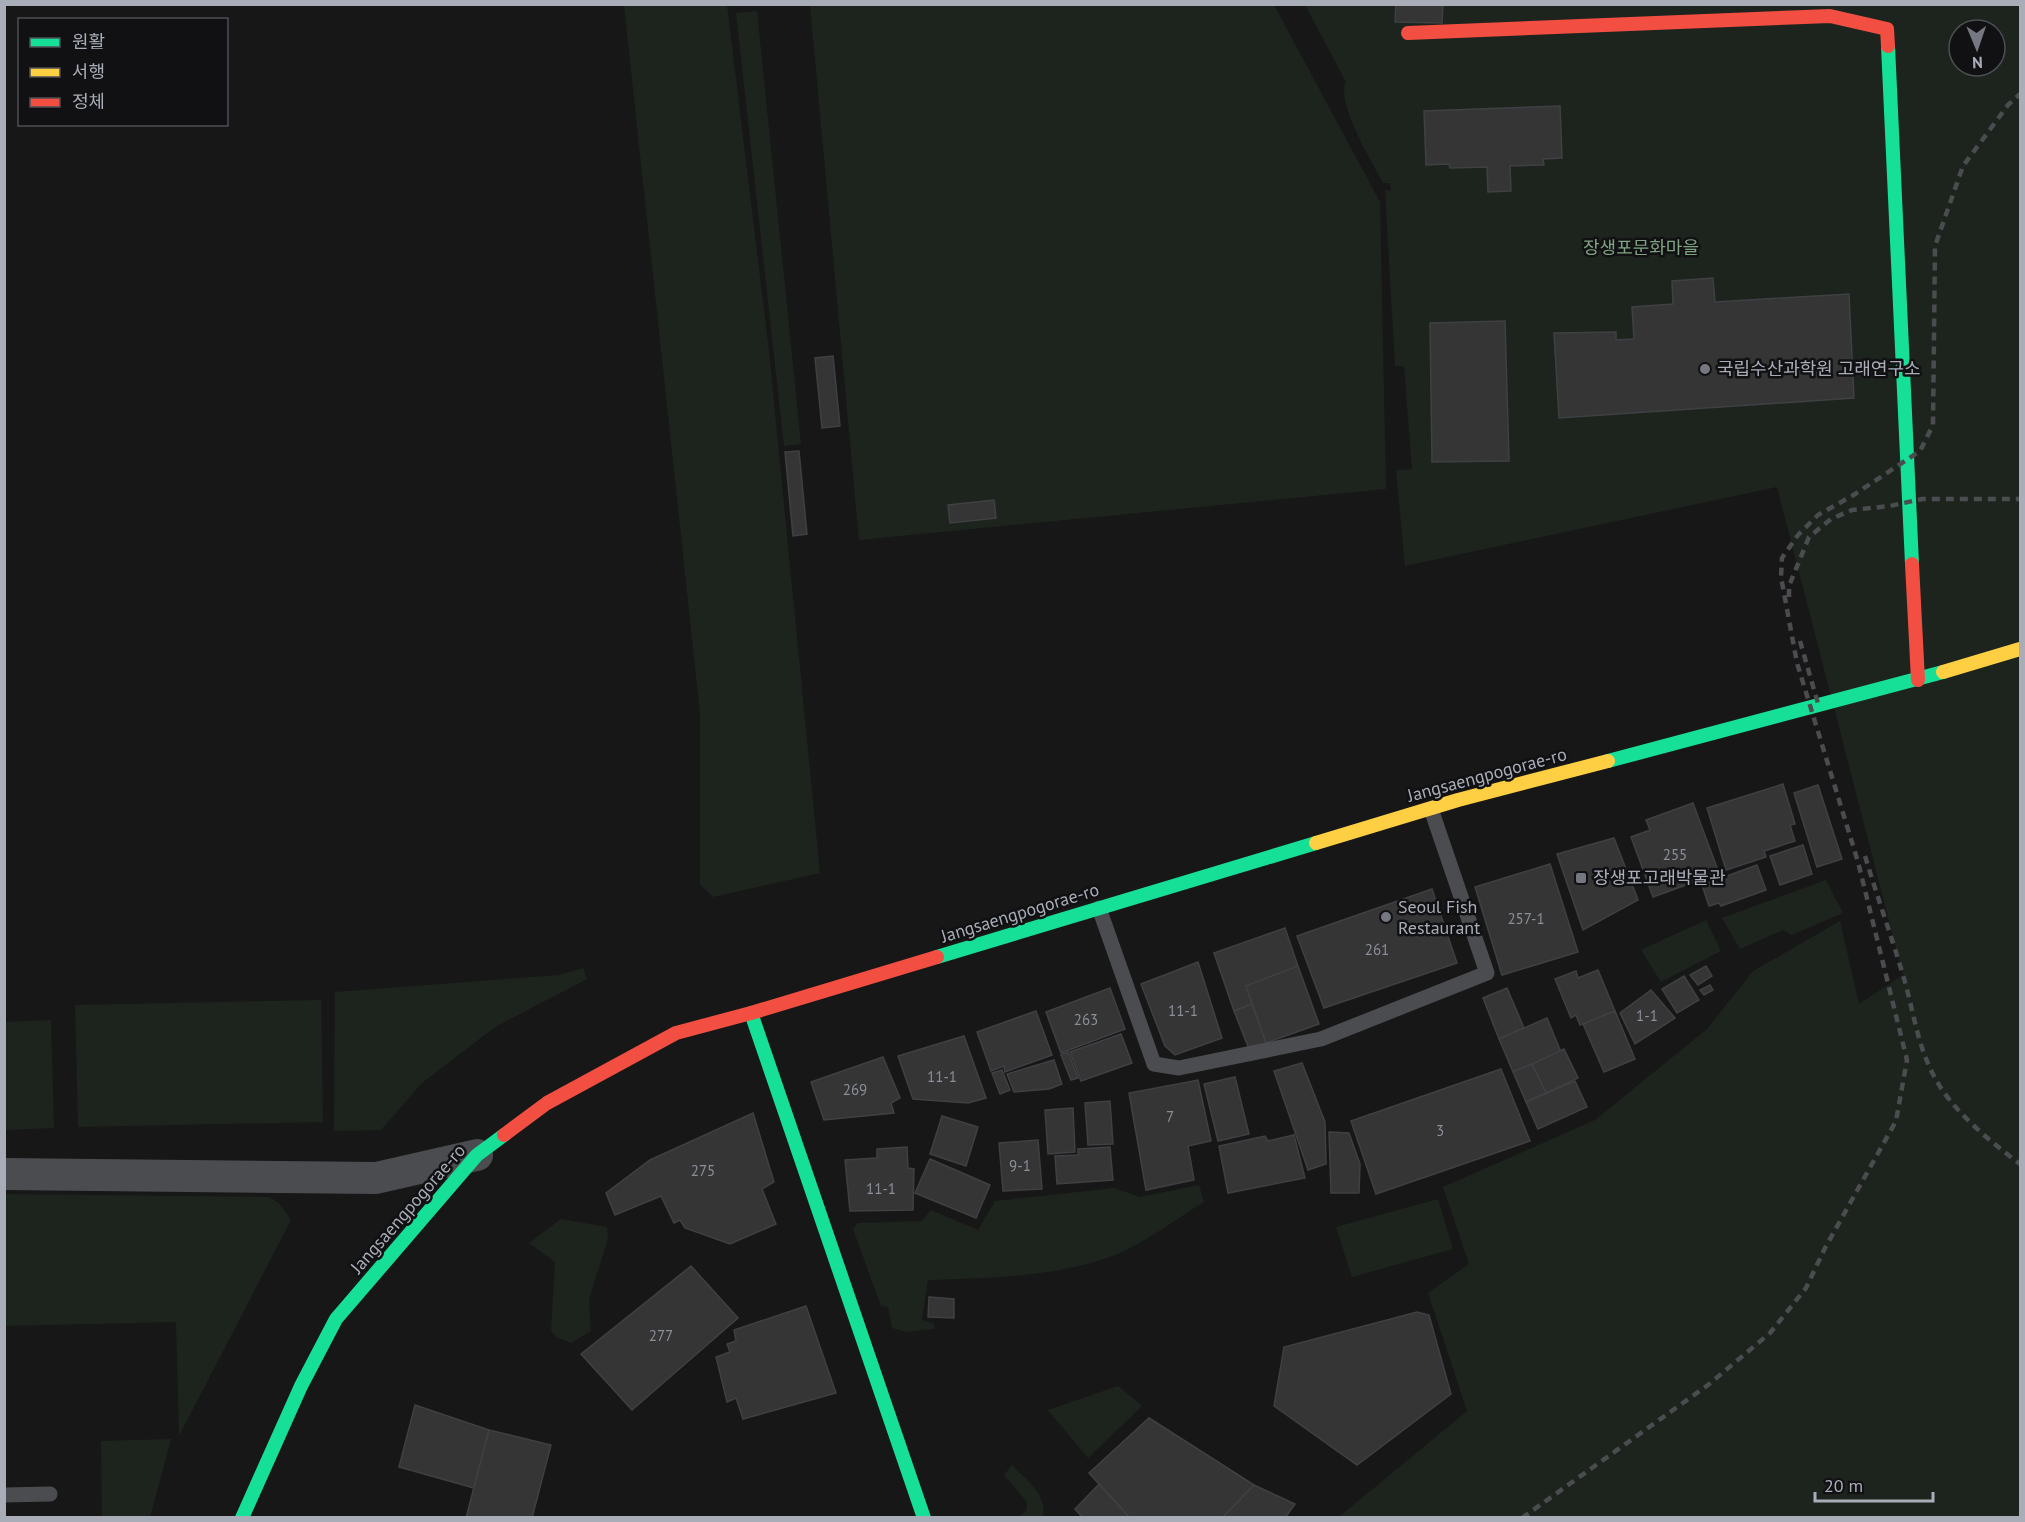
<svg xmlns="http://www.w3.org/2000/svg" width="2025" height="1522" font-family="'PT Sans','Noto Sans KR',sans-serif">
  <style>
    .green { fill: #1d241e; fill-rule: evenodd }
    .building { fill: #353536; stroke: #3f4043; stroke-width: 1.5 }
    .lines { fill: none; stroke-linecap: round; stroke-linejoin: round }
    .lane { stroke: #4b4c50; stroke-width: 15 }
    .street { stroke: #4b4c50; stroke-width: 32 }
    .fast { stroke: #16e098; stroke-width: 14 }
    .slow { stroke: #ffcf43; stroke-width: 14 }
    .jam { stroke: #f24e42; stroke-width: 14 }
    .rail { stroke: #4b4c4f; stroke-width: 4.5; stroke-dasharray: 8 6; stroke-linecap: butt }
    .poi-dot { fill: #757880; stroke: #111113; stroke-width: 2 }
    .labels { text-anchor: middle; stroke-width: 5; stroke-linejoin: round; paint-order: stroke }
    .number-label { font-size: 15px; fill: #8b8f98 }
    .park-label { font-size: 18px; fill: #7fa381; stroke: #111113 }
    .poi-label { font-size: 18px; fill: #a8adb8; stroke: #111113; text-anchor: start }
    .street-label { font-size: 18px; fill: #a8adb8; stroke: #111113 }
  </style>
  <rect width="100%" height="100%" fill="#171717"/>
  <g class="green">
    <path d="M 624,5 L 727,5 L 769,351 L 820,873 L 713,897 L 700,884 L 700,713 Z"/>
    <path d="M 810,5 L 1274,5 L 1380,202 L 1386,489 L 859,540 Z"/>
    <path d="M 1305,5 L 2020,5 L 2020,1517 L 1339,1517 L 1467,1411 L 1428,1293 L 1469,1264 L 1443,1187 L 1595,1120 L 1707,1029 L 1753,971 L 1840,921 L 1859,1004 L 1903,975 L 1777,487 L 1405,566 L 1396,470 L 1412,469 L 1404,366 L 1395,366 L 1385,190 L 1391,191 L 1390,183 L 1383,183 C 1373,164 1335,101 1346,82 ZM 1959,30 L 1995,30 L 1995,66 L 1959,66 Z"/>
    <path d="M 757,11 L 801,444 L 784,446 L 736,13 Z"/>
    <path d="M 1826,880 L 1843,913 L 1792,935 L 1783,930 L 1740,949 L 1722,918 Z"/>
    <path d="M 1706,920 L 1721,951 L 1661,982 L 1641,950 Z"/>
    <path d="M 583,968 L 587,979 L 495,1027 L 422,1083 L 381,1130 L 334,1131 L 335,992 L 559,975 Z"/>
    <path d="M 321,1000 L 323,1122 L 78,1127 L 75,1005 Z"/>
    <path d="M 51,1020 L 54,1128 L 5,1130 L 5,1022 Z"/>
    <path d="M 1199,1185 L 1204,1202 C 1179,1217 1156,1235 1130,1248 C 1074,1277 990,1278 928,1280 L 922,1320 L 934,1324 L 934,1329 L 906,1332 L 892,1328 L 888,1307 L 881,1306 L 853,1229 L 858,1223 L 922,1221 L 931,1210 L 978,1230 L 995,1201 L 1114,1188 L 1140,1197 Z"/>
    <path d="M 4,1194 L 269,1197 L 279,1203 L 291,1220 L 179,1436 L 176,1322 L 5,1326 Z"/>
    <path d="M 1438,1199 L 1453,1249 L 1352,1277 L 1336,1227 Z"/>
    <path d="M 561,1219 L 607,1227 L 608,1239 L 589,1299 L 591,1331 L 571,1343 L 556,1337 L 551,1330 L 555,1262 L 529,1243 Z"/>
    <path d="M 1118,1386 L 1142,1406 L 1088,1458 L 1048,1410 Z"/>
    <path d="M 171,1439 L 150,1517 L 102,1517 L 101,1441 Z"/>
    <path d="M 1012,1465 C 1027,1481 1047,1493 1043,1517 L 1019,1517 L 1027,1510 L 1027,1502 L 1004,1475 Z"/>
  </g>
  <g class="building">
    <path d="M 1396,4 L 1443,4 L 1442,23 L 1395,22 Z"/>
    <path d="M 1560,106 L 1562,158 L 1543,159 L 1544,165 L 1510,166 L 1511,191 L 1488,192 L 1487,167 L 1450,168 L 1449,164 L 1426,165 L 1424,111 Z"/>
    <path d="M 1713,278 L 1715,302 L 1849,294 L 1854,398 L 1559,418 L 1554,333 L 1616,332 L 1616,340 L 1634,339 L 1632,307 L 1673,304 L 1672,281 Z"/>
    <path d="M 1505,321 L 1509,461 L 1432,462 L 1430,323 Z"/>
    <path d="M 833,356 L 840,426 L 822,428 L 815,358 Z"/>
    <path d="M 799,451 L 807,534 L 793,536 L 785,452 Z"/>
    <path d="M 994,500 L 996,518 L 950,523 L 948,505 Z"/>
    <path d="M 1783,784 L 1795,824 L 1790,825 L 1795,841 L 1764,851 L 1766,857 L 1726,870 L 1707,808 Z"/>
    <path d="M 1818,785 L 1842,859 L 1817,867 L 1794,793 Z"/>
    <path d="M 1693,803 L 1719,873 L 1653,897 L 1631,837 L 1650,830 L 1646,820 Z"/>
    <path d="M 1614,838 L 1638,900 L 1583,930 L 1557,854 Z"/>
    <path d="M 1803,845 L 1812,874 L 1780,885 L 1770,856 Z"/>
    <path d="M 1550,864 L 1578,952 L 1502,975 L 1475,887 Z"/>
    <path d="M 1757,865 L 1766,890 L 1721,906 L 1719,903 L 1709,906 L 1702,885 Z"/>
    <path d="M 1432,889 L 1457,963 L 1324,1008 L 1297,936 Z"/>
    <path d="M 1285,928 L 1298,966 L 1246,986 L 1252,1004 L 1234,1011 L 1214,953 Z"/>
    <path d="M 1198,962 L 1222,1038 L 1175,1055 L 1165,1046 L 1141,984 Z"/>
    <path d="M 1298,966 L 1319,1024 L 1266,1043 L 1246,986 Z"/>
    <path d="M 1706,966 L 1712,976 L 1698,985 L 1690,975 Z"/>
    <path d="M 1598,970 L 1615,1011 L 1580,1025 L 1576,1015 L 1571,1018 L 1555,979 L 1576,971 L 1578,978 Z"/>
    <path d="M 1684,976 L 1699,1000 L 1677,1013 L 1662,989 Z"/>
    <path d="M 1710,985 L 1713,990 L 1704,995 L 1700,990 Z"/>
    <path d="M 1110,988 L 1125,1029 L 1061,1053 L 1046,1012 Z"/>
    <path d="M 1507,988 L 1524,1028 L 1499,1039 L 1483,998 Z"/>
    <path d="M 1651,990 L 1675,1018 L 1635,1044 L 1620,1013 Z"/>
    <path d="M 1252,1004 L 1266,1043 L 1249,1049 L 1234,1011 Z"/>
    <path d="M 1036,1011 L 1052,1055 L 1005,1072 L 1004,1066 L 991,1071 L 977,1032 Z"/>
    <path d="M 1615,1011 L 1635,1059 L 1604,1072 L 1583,1024 Z"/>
    <path d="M 1547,1018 L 1561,1052 L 1513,1072 L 1499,1039 Z"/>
    <path d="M 1121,1034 L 1132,1063 L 1081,1081 L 1070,1052 Z"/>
    <path d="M 964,1036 L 986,1098 L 968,1103 L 913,1099 L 898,1056 Z"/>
    <path d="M 1564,1049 L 1578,1078 L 1546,1093 L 1532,1064 Z"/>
    <path d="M 1068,1052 L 1078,1078 L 1071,1080 L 1061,1055 Z"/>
    <path d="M 883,1057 L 900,1098 L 891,1103 L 894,1113 L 824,1120 L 811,1082 Z"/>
    <path d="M 1054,1060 L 1062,1084 L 1049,1089 L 1014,1092 L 1007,1074 Z"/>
    <path d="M 1302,1063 L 1325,1122 L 1326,1164 L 1308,1170 L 1274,1071 Z"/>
    <path d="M 1532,1064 L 1546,1093 L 1526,1102 L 1513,1072 Z"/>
    <path d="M 1501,1069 L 1530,1141 L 1376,1194 L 1351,1121 Z"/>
    <path d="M 1002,1070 L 1010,1090 L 1000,1094 L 992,1073 Z"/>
    <path d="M 1235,1077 L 1249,1134 L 1218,1141 L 1204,1084 Z"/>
    <path d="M 1198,1080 L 1211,1141 L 1188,1146 L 1194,1180 L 1146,1190 L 1129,1093 Z"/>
    <path d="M 1575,1081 L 1587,1107 L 1538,1129 L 1526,1102 Z"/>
    <path d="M 1110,1101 L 1113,1144 L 1088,1145 L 1085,1103 Z"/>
    <path d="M 1073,1108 L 1075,1152 L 1048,1154 L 1045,1110 Z"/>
    <path d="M 753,1113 L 774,1182 L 762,1189 L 776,1224 L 730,1244 L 685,1228 L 680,1220 L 674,1223 L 661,1196 L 615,1215 L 606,1193 L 650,1160 Z"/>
    <path d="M 942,1116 L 978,1127 L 966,1166 L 930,1154 Z"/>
    <path d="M 1329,1132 L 1349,1133 L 1360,1164 L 1359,1193 L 1331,1193 Z"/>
    <path d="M 1294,1135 L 1305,1178 L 1228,1193 L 1219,1146 L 1265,1136 L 1268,1141 Z"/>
    <path d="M 1038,1140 L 1042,1189 L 1003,1191 L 999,1143 Z"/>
    <path d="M 907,1147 L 908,1168 L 914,1169 L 913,1210 L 850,1211 L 845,1160 L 877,1158 L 877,1149 Z"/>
    <path d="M 1110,1147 L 1113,1180 L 1057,1184 L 1055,1156 L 1078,1155 L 1078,1149 Z"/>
    <path d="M 930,1159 L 990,1185 L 976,1218 L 915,1193 Z"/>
    <path d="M 691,1266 L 738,1318 L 632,1410 L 581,1354 Z"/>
    <path d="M 929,1297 L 954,1299 L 954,1318 L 928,1317 Z"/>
    <path d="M 806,1306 L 836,1393 L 743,1419 L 736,1398 L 727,1402 L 716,1357 L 730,1352 L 727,1344 L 736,1341 L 734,1330 Z"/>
    <path d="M 1417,1312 L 1429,1315 L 1451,1394 L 1357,1465 L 1274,1406 L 1284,1347 Z"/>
    <path d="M 415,1405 L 489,1430 L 474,1488 L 399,1467 Z"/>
    <path d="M 1149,1418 L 1254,1485 L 1222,1518 L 1130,1518 L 1089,1473 Z"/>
    <path d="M 489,1430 L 551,1445 L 532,1518 L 466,1518 Z"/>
    <path d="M 1099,1484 L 1130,1518 L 1083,1518 L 1075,1509 Z"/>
    <path d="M 1254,1485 L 1295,1504 L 1285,1518 L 1222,1518 Z"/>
  </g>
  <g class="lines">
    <g class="lane">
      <path d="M 1099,908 L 1154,1064 L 1179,1068 L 1321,1039 L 1487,973 L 1431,809"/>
      <path d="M 4,1495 L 50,1494"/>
    </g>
    <path class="street" d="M 4,1174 L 376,1178 L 477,1155"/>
    <g class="fast">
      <path d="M 1888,46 L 1912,564"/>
      <path d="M 1608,761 L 1943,672"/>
      <path d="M 937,957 L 1316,843"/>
      <path d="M 751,1013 L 924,1518"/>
      <path d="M 242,1518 L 301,1386 L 336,1319 L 477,1155 L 504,1135"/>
    </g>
    <g class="slow">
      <path d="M 1943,672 L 2020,649"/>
      <path d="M 1316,843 L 1458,800 L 1608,761"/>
    </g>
    <g class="jam">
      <path d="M 1408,33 L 1830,16 L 1887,29 L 1888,46"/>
      <path d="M 1912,564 L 1918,680"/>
      <path d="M 504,1135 L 547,1103 L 676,1033 L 751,1013 L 937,957"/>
    </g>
    <g class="rail">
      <path d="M 1789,597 L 1789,586 L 1809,537 L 1831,519 L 1852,510 L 1890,506 L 1922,499 L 2020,499"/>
      <path d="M 1800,641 L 1819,707"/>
      <path d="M 1865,856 C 1877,896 1891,935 1903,975 C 1913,1008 1917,1045 1934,1076 C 1951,1110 1991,1142 2020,1164"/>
      <path d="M 1522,1518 L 1708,1385 L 1770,1333 L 1806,1288 L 1825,1248 L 1896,1121 L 1907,1060 L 1858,862 L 1797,663 L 1781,577 L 1782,558 L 1798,535 L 1818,515 L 1852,496 L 1920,451 L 1933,425 L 1935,246 L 1963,166 L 2008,105 L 2020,94"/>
    </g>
  </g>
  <g class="poi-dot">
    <circle cx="1705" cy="369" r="6"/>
    <rect x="1575" y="872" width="12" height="12" rx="3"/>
    <circle cx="1386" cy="917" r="6"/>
  </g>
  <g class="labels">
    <g class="number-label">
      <text x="1675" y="860">255</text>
      <text x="1526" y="924">257-1</text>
      <text x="1377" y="955">261</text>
      <text x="1183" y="1016">11-1</text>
      <text x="1647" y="1021">1-1</text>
      <text x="1086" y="1025">263</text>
      <text x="942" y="1082">11-1</text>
      <text x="855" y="1095">269</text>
      <text x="1170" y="1122">7</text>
      <text x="1440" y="1136">3</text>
      <text x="1020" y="1171">9-1</text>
      <text x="703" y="1176">275</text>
      <text x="881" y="1194">11-1</text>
      <text x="661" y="1341">277</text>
    </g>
    <g class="park-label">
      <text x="1641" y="254">장생포문화마을</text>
    </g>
    <g class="poi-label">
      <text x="1717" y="375">국립수산과학원 고래연구소</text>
      <text x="1593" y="884">장생포고래박물관</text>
      <text x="1398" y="913">Seoul Fish<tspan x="1398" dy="21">Restaurant</tspan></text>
    </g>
    <g class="street-label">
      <text transform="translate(1487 775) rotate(-15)" y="6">Jangsaengpogorae-ro</text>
      <text transform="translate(1020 913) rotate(-17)" y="6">Jangsaengpogorae-ro</text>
      <text transform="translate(408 1209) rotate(-49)" y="6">Jangsaengpogorae-ro</text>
    </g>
  </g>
  <rect width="2025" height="1522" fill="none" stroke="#a8adb8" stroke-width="12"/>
  <rect x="18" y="18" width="210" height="108" fill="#111113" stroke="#4d4f55" stroke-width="1.5"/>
  <rect x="30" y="38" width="30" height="9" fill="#16e098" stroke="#4d4f55" stroke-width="1.5"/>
  <text x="72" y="48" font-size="18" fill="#a8adb8">원활</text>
  <rect x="30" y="68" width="30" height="9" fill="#ffcf43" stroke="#4d4f55" stroke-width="1.5"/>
  <text x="72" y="78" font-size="18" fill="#a8adb8">서행</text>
  <rect x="30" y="98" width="30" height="9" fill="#f24e42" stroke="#4d4f55" stroke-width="1.5"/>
  <text x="72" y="108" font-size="18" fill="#a8adb8">정체</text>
  <g transform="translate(1977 48) rotate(178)"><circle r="28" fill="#111113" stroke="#4d4f55" stroke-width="1.5"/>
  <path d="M0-4.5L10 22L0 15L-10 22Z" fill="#757880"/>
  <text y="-9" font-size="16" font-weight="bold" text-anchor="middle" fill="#a8adb8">N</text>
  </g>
  <path d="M1815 1492v9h118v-9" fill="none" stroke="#a8adb8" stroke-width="3"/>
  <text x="1824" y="1492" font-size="18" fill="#a8adb8" stroke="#111113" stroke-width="4.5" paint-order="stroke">20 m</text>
</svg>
